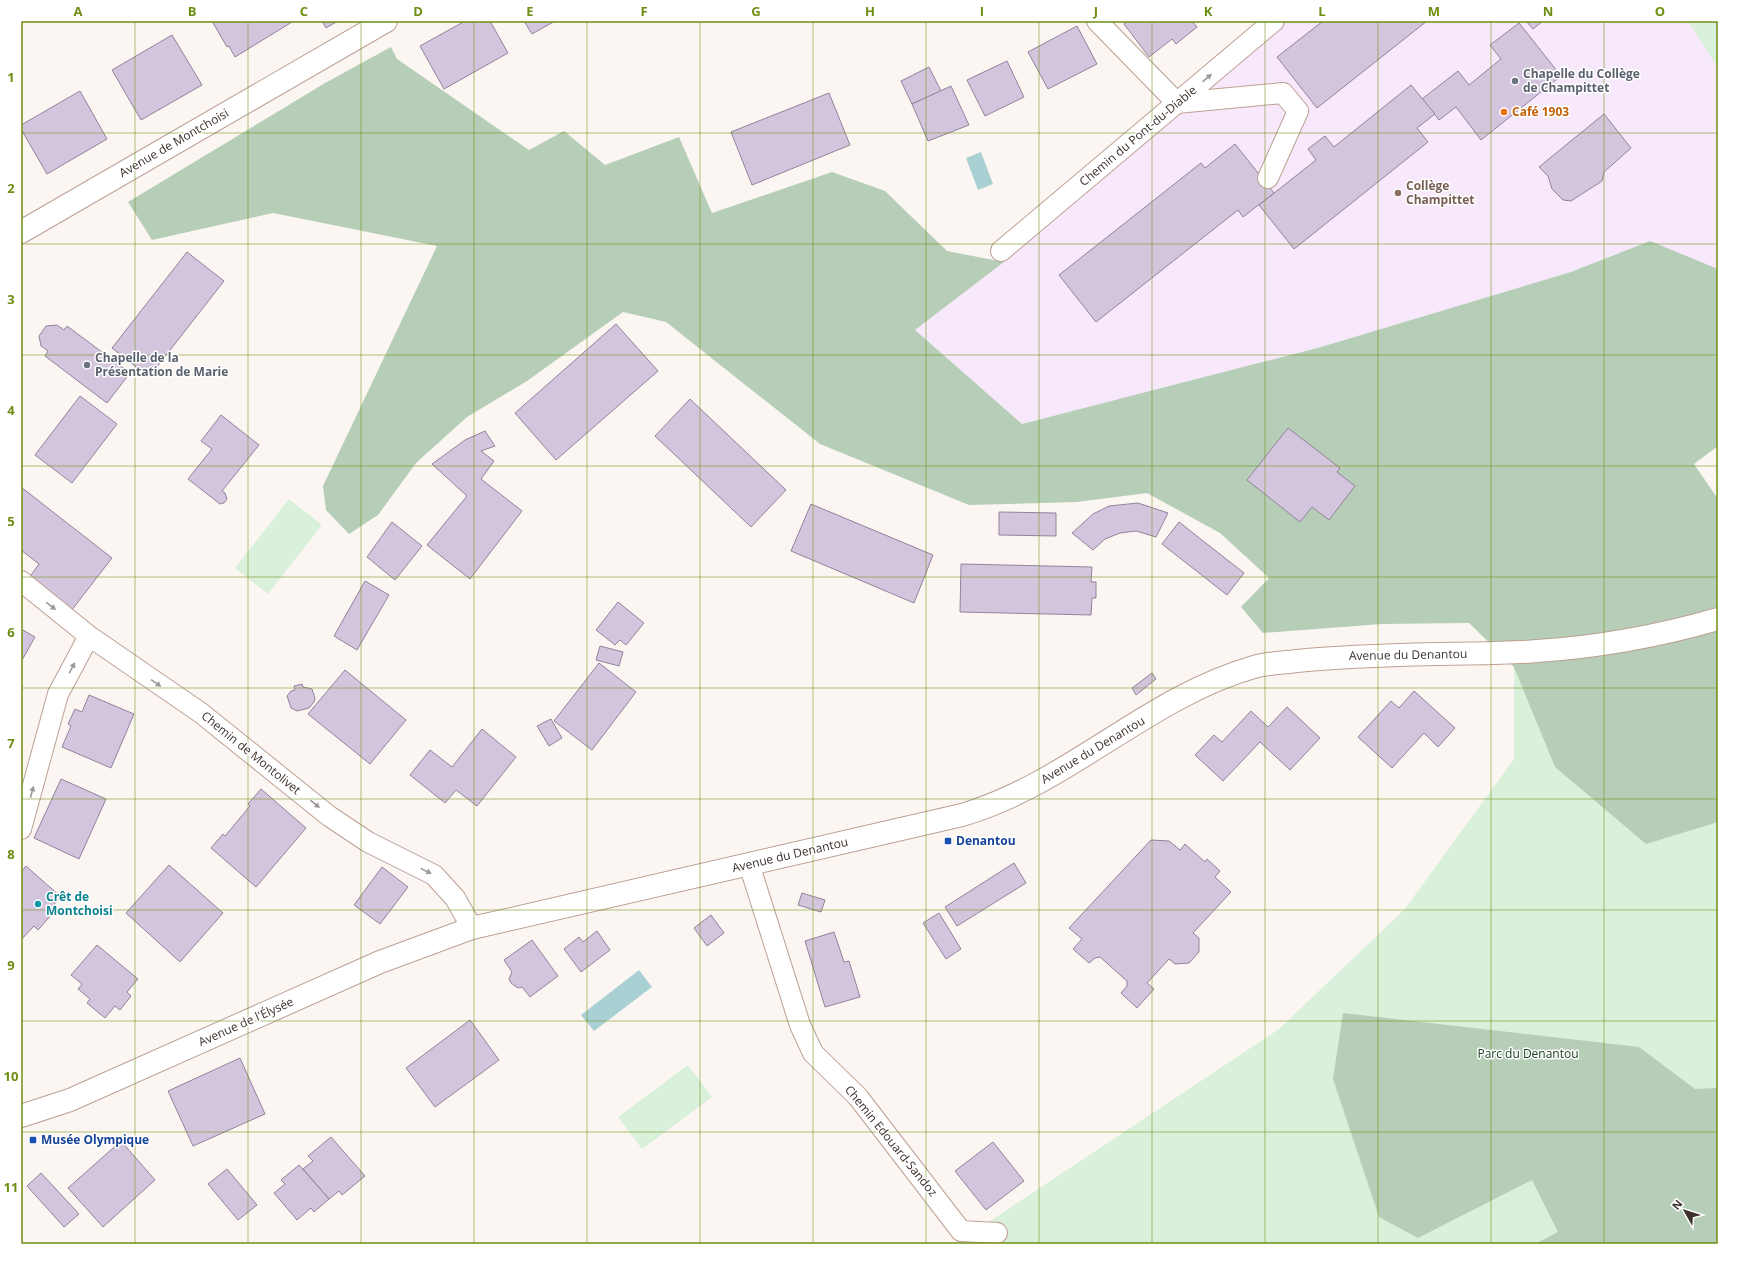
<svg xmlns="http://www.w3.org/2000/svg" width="1739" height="1265" font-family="'Open Sans',sans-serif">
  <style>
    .education { fill: #f7e8fb }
    .green { fill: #d9f0da }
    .forest { fill: #b6ceb7 }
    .water { fill: #a9d1d3 }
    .building { fill: #d4c5de; stroke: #91839a }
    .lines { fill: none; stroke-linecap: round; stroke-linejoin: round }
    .street-casing { stroke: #bca092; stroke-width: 22 }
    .secondary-casing { stroke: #bca092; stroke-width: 24 }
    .street { stroke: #fff; stroke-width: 20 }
    .secondary { stroke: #fff; stroke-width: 22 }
    .oneway { fill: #9e9896 }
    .grid { fill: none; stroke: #6e8e11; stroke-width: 1; stroke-opacity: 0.55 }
    .worship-dot { fill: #6b7280; stroke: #fff; stroke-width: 1.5 }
    .food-dot { fill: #e8710a; stroke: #fff; stroke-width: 1.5 }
    .education-dot { fill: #8d6e63; stroke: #fff; stroke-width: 1.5 }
    .transit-dot { fill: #1a4fb4; stroke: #fff; stroke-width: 1.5 }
    .culture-dot { fill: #0f9aa8; stroke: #fff; stroke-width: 1.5 }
    .labels { text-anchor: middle; stroke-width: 3; stroke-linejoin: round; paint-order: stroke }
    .worship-label { font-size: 12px; font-weight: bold; fill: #5b616d; stroke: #fff; text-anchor: start }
    .food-label { font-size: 12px; font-weight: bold; fill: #c56008; stroke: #fff; text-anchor: start }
    .street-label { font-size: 12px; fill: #3d312c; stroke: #fff }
    .education-label { font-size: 12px; font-weight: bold; fill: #785e54; stroke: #fff; text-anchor: start }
    .transit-label { font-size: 12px; font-weight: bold; fill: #164399; stroke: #fff; text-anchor: start }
    .culture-label { font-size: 12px; font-weight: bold; fill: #0d838f; stroke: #fff; text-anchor: start }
    .park-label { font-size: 12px; fill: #1a401f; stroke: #fff }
    .neatline { fill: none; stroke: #6e8e11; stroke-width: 1.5 }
    .grid-label { font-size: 13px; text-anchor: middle; font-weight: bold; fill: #6e8e11 }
  </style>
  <rect width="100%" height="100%" fill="#fcf6f3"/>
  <path class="education" d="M 1282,21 L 1718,21 L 1718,269 L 1650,241 L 1571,272 L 1321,347 L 1022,424 L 915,330 L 1004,262 L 1128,146 Z"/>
  <g class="green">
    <path d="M 1688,21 L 1718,21 L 1718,68 Z"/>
    <path d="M 289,499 L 322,525 L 268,594 L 235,568 Z"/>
    <path d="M 1718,646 L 1718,1244 L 974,1244 L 984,1225 L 1279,1029 L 1404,910 L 1514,759 L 1514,667 Z"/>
    <path d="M 688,1065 L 712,1097 L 642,1149 L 618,1117 Z"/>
  </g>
  <g class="forest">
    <path d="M 391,47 L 397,59 L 529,150 L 564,131 L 605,165 L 679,137 L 712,213 L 832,172 L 885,191 L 947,251 L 1004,262 L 915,330 L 1022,424 L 1321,347 L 1571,272 L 1650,241 L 1718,269 L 1718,446 L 1694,464 L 1718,499 L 1718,822 L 1646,844 L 1555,767 L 1514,667 L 1469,623 L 1382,624 L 1263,633 L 1241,607 L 1269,578 L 1220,533 L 1147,493 L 1077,502 L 969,505 L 820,444 L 666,322 L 623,312 L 527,381 L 467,417 L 416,463 L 378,515 L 349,534 L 326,510 L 323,486 L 437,246 L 273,213 L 152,240 L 128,202 L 325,83 Z"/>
    <path d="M 1343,1013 L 1639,1047 L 1695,1089 L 1718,1088 L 1718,1242 L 1716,1244 L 1535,1244 L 1558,1232 L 1532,1180 L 1418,1238 L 1379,1217 L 1333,1079 Z"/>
  </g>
  <g class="water">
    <path d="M 981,152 L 993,184 L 978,190 L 966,158 Z"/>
    <path d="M 639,970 L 652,987 L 594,1031 L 581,1015 Z"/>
  </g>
  <g class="building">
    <path d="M 212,21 L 292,21 L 292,22 L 235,57 L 229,46 L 227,47 Z"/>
    <path d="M 322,21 L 338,21 L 326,28 Z"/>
    <path d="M 465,21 L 490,21 L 508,53 L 444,89 L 420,46 Z"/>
    <path d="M 524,21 L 555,21 L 532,34 Z"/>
    <path d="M 1128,21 L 1192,21 L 1197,27 L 1176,44 L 1172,39 L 1149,57 L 1124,24 Z"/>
    <path d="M 1323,21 L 1427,21 L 1317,108 L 1277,57 Z"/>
    <path d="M 1526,21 L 1543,21 L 1533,29 Z"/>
    <path d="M 1519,23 L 1561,76 L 1481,140 L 1456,107 L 1439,120 L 1422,99 L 1458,71 L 1469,85 L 1501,59 L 1490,45 Z"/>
    <path d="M 1077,26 L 1097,64 L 1048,89 L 1028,52 Z"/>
    <path d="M 172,35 L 202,85 L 141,120 L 112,70 Z"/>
    <path d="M 1007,61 L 1024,97 L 985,116 L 967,80 Z"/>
    <path d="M 929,67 L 941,91 L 912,104 L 901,81 Z"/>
    <path d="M 1411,85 L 1435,114 L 1417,128 L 1428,142 L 1294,249 L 1259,205 L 1316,160 L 1308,149 L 1325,136 L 1334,147 Z"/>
    <path d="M 951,86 L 969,125 L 928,141 L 912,104 Z"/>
    <path d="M 80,91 L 107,139 L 47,174 L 21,129 L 21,125 Z"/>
    <path d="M 829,93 L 850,145 L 752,185 L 731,132 Z"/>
    <path d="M 1604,114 L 1631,148 L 1604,172 L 1602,181 L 1571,201 L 1563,200 L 1552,189 L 1548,176 L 1539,167 Z"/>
    <path d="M 1235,144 L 1274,193 L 1243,217 L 1238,210 L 1096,322 L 1059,275 L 1201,163 L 1205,168 Z"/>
    <path d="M 187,252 L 224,281 L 149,377 L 112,348 Z"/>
    <path d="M 616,324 L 658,371 L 556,460 L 515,413 Z"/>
    <path d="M 57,325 L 64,330 L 67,326 L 130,373 L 107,403 L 45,356 L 48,351 L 41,346 L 39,336 L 46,326 Z"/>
    <path d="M 80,396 L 117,424 L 72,483 L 35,455 Z"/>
    <path d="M 690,399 L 786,490 L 751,527 L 655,436 Z"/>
    <path d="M 221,415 L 259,445 L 222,491 L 225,493 L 227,499 L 224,503 L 220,504 L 188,479 L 212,449 L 201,441 Z"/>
    <path d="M 1288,428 L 1340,468 L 1337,472 L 1355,486 L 1329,520 L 1312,507 L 1300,522 L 1247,480 Z"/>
    <path d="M 485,431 L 495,446 L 481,451 L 494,461 L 481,479 L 522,511 L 470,579 L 427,545 L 467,496 L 432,464 L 465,440 Z"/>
    <path d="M 21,487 L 112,558 L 71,611 L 29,578 L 39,564 L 21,550 Z"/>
    <path d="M 1138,503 L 1168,513 L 1156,537 L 1136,531 L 1120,533 L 1105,539 L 1093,550 L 1072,533 L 1093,514 L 1109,506 Z"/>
    <path d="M 811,504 L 933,555 L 914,603 L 791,551 Z"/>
    <path d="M 999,512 L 1056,513 L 1056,536 L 999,535 Z"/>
    <path d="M 392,522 L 422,546 L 395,580 L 367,557 Z"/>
    <path d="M 1179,522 L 1244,573 L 1227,595 L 1162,544 Z"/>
    <path d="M 961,564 L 1092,567 L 1091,582 L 1096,582 L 1096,598 L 1092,598 L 1091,615 L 960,612 Z"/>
    <path d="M 365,581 L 389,595 L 357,650 L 334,636 Z"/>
    <path d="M 618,602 L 644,623 L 626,645 L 620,640 L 615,645 L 596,630 Z"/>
    <path d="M 21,629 L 35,637 L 21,662 Z"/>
    <path d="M 600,646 L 623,652 L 619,666 L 596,660 Z"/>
    <path d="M 599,663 L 636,692 L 592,750 L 554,721 Z"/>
    <path d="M 345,670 L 406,720 L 370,764 L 308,714 Z"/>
    <path d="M 1152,673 L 1156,679 L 1136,695 L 1132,688 Z"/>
    <path d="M 302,684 L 303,687 L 312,689 L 315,698 L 314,702 L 309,708 L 297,711 L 291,708 L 287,696 L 291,691 L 295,690 L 294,686 Z"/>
    <path d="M 1414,691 L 1455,728 L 1438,747 L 1424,733 L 1392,768 L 1358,737 L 1391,701 L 1399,708 Z"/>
    <path d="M 89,695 L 134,714 L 111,768 L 62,747 L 71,726 L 68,724 L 75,709 L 82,712 Z"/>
    <path d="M 1287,707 L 1320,738 L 1290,770 L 1260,742 L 1223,781 L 1195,755 L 1214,735 L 1222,742 L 1251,711 L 1268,727 Z"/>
    <path d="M 551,719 L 562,738 L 549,746 L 537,726 Z"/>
    <path d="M 482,729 L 516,757 L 477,806 L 456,790 L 445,803 L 410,775 L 430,750 L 452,767 Z"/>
    <path d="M 61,779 L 106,799 L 79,859 L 34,838 Z"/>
    <path d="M 261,789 L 306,828 L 256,887 L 211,848 L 223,834 L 225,836 L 250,806 L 248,804 Z"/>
    <path d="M 1151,840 L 1169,841 L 1180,850 L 1185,844 L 1205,862 L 1207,859 L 1220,871 L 1215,877 L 1231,892 L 1193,933 L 1199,938 L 1199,952 L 1189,963 L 1175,964 L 1169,959 L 1147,983 L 1154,989 L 1137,1008 L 1121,993 L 1127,986 L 1127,981 L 1100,957 L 1095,958 L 1089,963 L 1073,949 L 1082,939 L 1069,928 Z"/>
    <path d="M 1014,863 L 1026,883 L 957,926 L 945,907 Z"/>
    <path d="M 169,865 L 223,913 L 180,962 L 126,913 Z"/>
    <path d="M 26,866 L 61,897 L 48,911 L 52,914 L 38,930 L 34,926 L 21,940 L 21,872 Z"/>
    <path d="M 382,867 L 408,887 L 380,924 L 354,905 Z"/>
    <path d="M 802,893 L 825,900 L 821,912 L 798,905 Z"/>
    <path d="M 939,913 L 961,949 L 946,959 L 923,923 Z"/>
    <path d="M 711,915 L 724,933 L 707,946 L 694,928 Z"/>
    <path d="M 597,931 L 610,950 L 581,972 L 564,949 L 579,937 L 583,942 Z"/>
    <path d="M 834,932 L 844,962 L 849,961 L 860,997 L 825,1007 L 805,941 Z"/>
    <path d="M 532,940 L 558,976 L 530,997 L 522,987 L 518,988 L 511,983 L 509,979 L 512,972 L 504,960 Z"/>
    <path d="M 97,945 L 138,979 L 127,992 L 131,996 L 120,1010 L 115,1006 L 105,1018 L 87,1003 L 90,999 L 78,989 L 82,984 L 71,975 Z"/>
    <path d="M 470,1020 L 499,1060 L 435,1107 L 406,1068 Z"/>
    <path d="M 240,1058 L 265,1114 L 193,1146 L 168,1091 Z"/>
    <path d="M 331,1137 L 365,1176 L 342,1195 L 339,1191 L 329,1199 L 303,1169 L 313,1161 L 308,1156 Z"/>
    <path d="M 121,1141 L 155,1180 L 103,1227 L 68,1188 Z"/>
    <path d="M 993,1142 L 1024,1181 L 986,1210 L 955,1171 Z"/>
    <path d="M 299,1165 L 329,1199 L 314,1212 L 311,1208 L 297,1220 L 274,1193 L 285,1184 L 281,1180 Z"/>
    <path d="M 227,1169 L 257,1205 L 238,1220 L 208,1184 Z"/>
    <path d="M 41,1173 L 79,1214 L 64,1227 L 27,1186 Z"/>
  </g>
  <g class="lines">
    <defs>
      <g id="street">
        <path d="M 1097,21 L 1177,103"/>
        <path d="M 1177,103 L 1283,93 L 1298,111 L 1268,178"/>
        <path d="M 1001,251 L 1274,21"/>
        <path d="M 21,581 L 89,636 L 201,713 L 329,816 L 368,842 L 434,875 L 455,898 L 472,928"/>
        <path d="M 21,829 L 58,694 L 89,636"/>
        <path d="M 749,864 L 800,1025 L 813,1053 L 858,1097 L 961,1231 L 997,1233"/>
      </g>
      <g id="secondary">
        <path d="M 21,232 L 386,21"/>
        <path d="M 21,1116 L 70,1100 L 380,962 L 472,928 L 962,815 C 1068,784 1148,697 1254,667 C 1267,663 1283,663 1297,661 C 1344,656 1390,655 1437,654 C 1470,653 1504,654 1537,651 C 1599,647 1659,636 1718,619"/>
      </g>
    </defs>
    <use href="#street" class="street-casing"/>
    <use href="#secondary" class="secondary-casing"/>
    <use href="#street" class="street"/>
    <use href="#secondary" class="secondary"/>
  </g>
  <defs><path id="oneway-solid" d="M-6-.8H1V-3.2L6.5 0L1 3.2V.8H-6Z"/></defs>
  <g class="oneway">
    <use href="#oneway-solid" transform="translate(1207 78) rotate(-40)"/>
    <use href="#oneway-solid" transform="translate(51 606) rotate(38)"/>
    <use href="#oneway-solid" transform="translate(72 668) rotate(-62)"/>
    <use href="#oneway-solid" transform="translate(156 683) rotate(34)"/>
    <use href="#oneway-solid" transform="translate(32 792) rotate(-75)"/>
    <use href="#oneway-solid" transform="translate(315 804) rotate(39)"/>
    <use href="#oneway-solid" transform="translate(426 871) rotate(26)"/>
  </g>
  <path class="grid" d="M 135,21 L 135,1244M 248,21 L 248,1244M 361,21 L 361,1244M 474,21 L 474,1244M 587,21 L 587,1244M 700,21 L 700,1244M 813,21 L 813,1244M 926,21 L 926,1244M 1039,21 L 1039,1244M 1152,21 L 1152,1244M 1265,21 L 1265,1244M 1378,21 L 1378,1244M 1491,21 L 1491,1244M 1604,21 L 1604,1244M 21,133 L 1718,133M 21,244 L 1718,244M 21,355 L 1718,355M 21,466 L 1718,466M 21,577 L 1718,577M 21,688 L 1718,688M 21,799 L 1718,799M 21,910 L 1718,910M 21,1021 L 1718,1021M 21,1132 L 1718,1132"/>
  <g class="worship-dot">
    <circle cx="1515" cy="81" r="4"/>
    <circle cx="87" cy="365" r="4"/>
  </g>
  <circle class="food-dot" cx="1504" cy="112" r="4"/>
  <circle class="education-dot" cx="1398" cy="193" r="4"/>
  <g class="transit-dot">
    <rect x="944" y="837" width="8" height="8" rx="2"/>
    <rect x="29" y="1136" width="8" height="8" rx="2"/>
  </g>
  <circle class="culture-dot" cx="38" cy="904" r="4"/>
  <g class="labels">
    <g class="worship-label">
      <text x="1523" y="78">Chapelle du Collège<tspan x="1523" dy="14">de Champittet</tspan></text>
      <text x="95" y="362">Chapelle de la<tspan x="95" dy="14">Présentation de Marie</tspan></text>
    </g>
    <g class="food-label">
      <text x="1512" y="116">Café 1903</text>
    </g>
    <g class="street-label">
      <text transform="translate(1138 136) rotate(-40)" y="4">Chemin du Pont-du-Diable</text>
      <text transform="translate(174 143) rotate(-30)" y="4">Avenue de Montchoisi</text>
      <text transform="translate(1408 655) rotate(-1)" y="4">Avenue du Denantou</text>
      <text transform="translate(1093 750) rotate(-31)" y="4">Avenue du Denantou</text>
      <text transform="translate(251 753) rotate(39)" y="4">Chemin de Montolivet</text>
      <text transform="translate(790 855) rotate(-13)" y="4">Avenue du Denantou</text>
      <text transform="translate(246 1022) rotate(-24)" y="4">Avenue de l'Élysée</text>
      <text transform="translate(891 1141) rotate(51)" y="4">Chemin Edouard-Sandoz</text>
    </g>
    <g class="education-label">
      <text x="1406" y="190">Collège<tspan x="1406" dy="14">Champittet</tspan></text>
    </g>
    <g class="transit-label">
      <text x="956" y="845">Denantou</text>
      <text x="41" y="1144">Musée Olympique</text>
    </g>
    <g class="culture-label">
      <text x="46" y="901">Crêt de<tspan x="46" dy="14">Montchoisi</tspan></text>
    </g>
    <g class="park-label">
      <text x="1528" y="1058">Parc du Denantou</text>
    </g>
  </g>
  <rect width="1739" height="1265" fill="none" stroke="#ffffff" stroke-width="44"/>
  <g transform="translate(1685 1211) rotate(309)" stroke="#ffffff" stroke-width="3" paint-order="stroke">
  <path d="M0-3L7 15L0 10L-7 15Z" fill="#3d312c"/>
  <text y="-6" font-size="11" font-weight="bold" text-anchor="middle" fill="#3d312c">N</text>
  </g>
  <rect x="22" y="22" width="1695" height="1221" class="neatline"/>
  <g class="grid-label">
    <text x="78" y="16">A</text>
    <text x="192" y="16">B</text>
    <text x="304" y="16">C</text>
    <text x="418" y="16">D</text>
    <text x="530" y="16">E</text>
    <text x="644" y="16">F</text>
    <text x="756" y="16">G</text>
    <text x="870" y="16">H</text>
    <text x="982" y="16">I</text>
    <text x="1096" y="16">J</text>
    <text x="1208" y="16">K</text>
    <text x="1322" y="16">L</text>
    <text x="1434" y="16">M</text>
    <text x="1548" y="16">N</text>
    <text x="1660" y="16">O</text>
    <text x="11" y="82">1</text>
    <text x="11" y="193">2</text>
    <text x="11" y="304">3</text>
    <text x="11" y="415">4</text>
    <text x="11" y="526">5</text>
    <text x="11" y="637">6</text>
    <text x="11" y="748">7</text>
    <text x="11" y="859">8</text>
    <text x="11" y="970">9</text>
    <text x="11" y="1081">10</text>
    <text x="11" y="1192">11</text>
  </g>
</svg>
